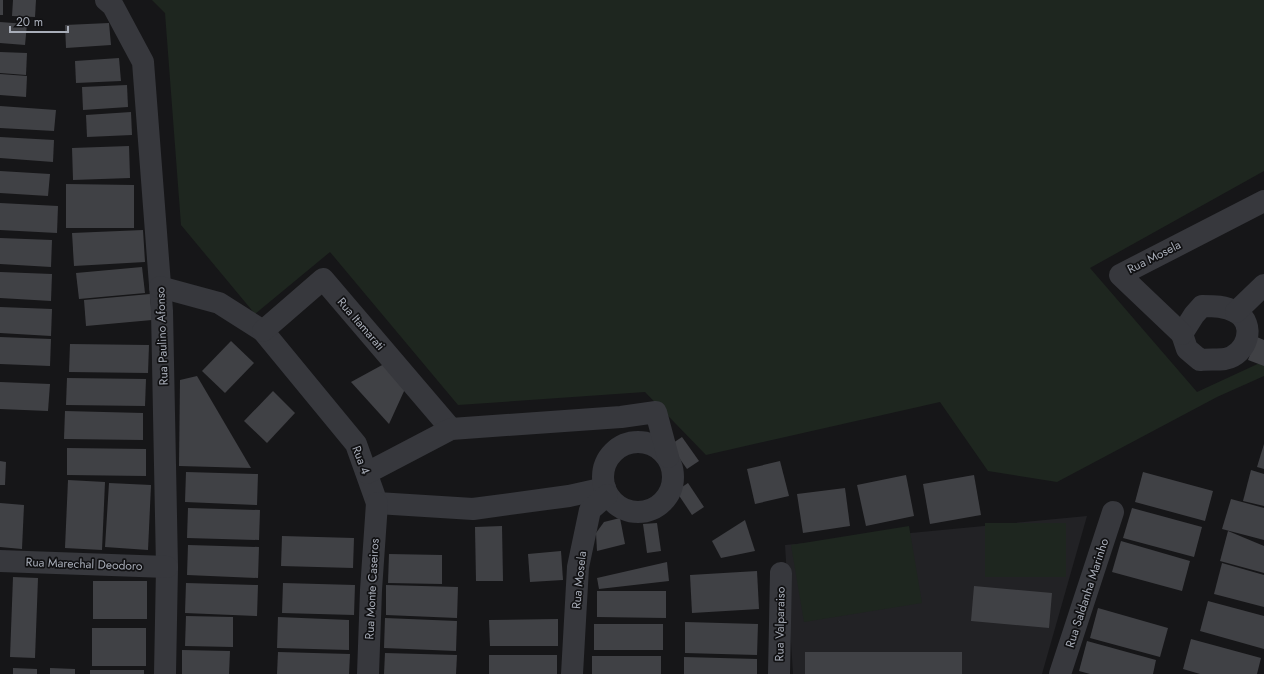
<svg xmlns="http://www.w3.org/2000/svg" width="1264" height="674" font-family="Jost,sans-serif">
  <style>
    .built { fill: #222225 }
    .green { fill: #1e261f }
    .building { fill: #404145 }
    .lines { fill: none; stroke-linecap: round; stroke-linejoin: round }
    .minor { stroke: #37383d; stroke-width: 22 }
    .labels { text-anchor: middle; stroke-width: 3.5; stroke-linejoin: round; paint-order: stroke }
    .street-label { font-size: 12px; fill: #a8adb8; stroke: #111113 }
  </style>
  <rect width="100%" height="100%" fill="#161618"/>
  <path class="built" d="M 1087,516 L 1042,674 L 793,674 L 785,545 Z"/>
  <g class="green">
    <path d="M 152,0 L 1264,0 L 1264,171 L 1090,268 L 1197,392 L 1264,361 L 1264,376 L 1217,397 L 1057,482 L 988,471 L 940,402 L 706,455 L 645,392 L 458,405 L 330,252 L 255,314 L 181,225 L 165,13 Z"/>
    <rect x="985" y="523" width="81" height="54"/>
    <path d="M 909,526 L 922,603 L 804,622 L 791,545 Z"/>
  </g>
  <g class="building">
    <rect x="0" y="0" width="3" height="15"/>
    <path d="M 13,0 L 36,0 L 35,17 L 12,16 Z"/>
    <path d="M 0,22 L 27,24 L 25,45 L 0,43 Z"/>
    <path d="M 109,23 L 111,45 L 66,48 L 65,25 Z"/>
    <path d="M 0,52 L 27,53 L 26,75 L 0,73 Z"/>
    <path d="M 119,58 L 121,81 L 76,83 L 75,61 Z"/>
    <path d="M 0,74 L 27,76 L 26,97 L 0,95 Z"/>
    <path d="M 127,85 L 128,107 L 83,110 L 82,87 Z"/>
    <path d="M 0,106 L 56,110 L 54,131 L 0,128 Z"/>
    <path d="M 131,112 L 132,135 L 87,137 L 86,115 Z"/>
    <path d="M 0,137 L 54,140 L 53,162 L 0,158 Z"/>
    <path d="M 129,146 L 130,178 L 73,180 L 72,148 Z"/>
    <path d="M 0,171 L 50,174 L 48,196 L 0,193 Z"/>
    <path d="M 66,184 L 134,185 L 134,228 L 66,228 Z"/>
    <path d="M 0,203 L 58,206 L 57,233 L 0,230 Z"/>
    <path d="M 143,230 L 145,262 L 74,266 L 72,233 Z"/>
    <path d="M 0,238 L 52,240 L 51,267 L 0,264 Z"/>
    <path d="M 142,267 L 145,293 L 79,299 L 76,273 Z"/>
    <path d="M 0,272 L 52,274 L 51,301 L 0,298 Z"/>
    <path d="M 150,294 L 152,320 L 86,326 L 84,300 Z"/>
    <path d="M 0,307 L 52,309 L 51,336 L 0,333 Z"/>
    <path d="M 0,337 L 51,339 L 50,366 L 0,364 Z"/>
    <path d="M 1257,337 L 1264,340 L 1264,366 L 1248,360 Z"/>
    <path d="M 231,341 L 254,363 L 225,393 L 202,371 Z"/>
    <path d="M 70,344 L 149,345 L 148,373 L 69,372 Z"/>
    <path d="M 384,364 L 405,389 L 389,424 L 351,382 Z"/>
    <path d="M 197,376 L 251,468 L 179,466 L 180,380 Z"/>
    <path d="M 67,378 L 146,379 L 145,406 L 66,405 Z"/>
    <path d="M 0,382 L 50,384 L 48,411 L 0,409 Z"/>
    <path d="M 273,391 L 295,413 L 267,443 L 244,421 Z"/>
    <path d="M 65,411 L 143,413 L 143,440 L 64,439 Z"/>
    <path d="M 682,437 L 699,461 L 687,469 L 670,445 Z"/>
    <path d="M 1264,444 L 1264,469 L 1257,467 Z"/>
    <path d="M 67,448 L 146,449 L 146,476 L 67,475 Z"/>
    <path d="M 0,461 L 6,462 L 5,485 L 0,485 Z"/>
    <path d="M 780,461 L 789,496 L 755,504 L 747,469 Z"/>
    <path d="M 1251,470 L 1264,474 L 1264,506 L 1243,501 Z"/>
    <path d="M 186,472 L 258,474 L 257,505 L 185,502 Z"/>
    <path d="M 1143,472 L 1213,491 L 1205,521 L 1135,502 Z"/>
    <path d="M 906,475 L 914,516 L 866,526 L 857,485 Z"/>
    <path d="M 974,475 L 981,515 L 930,524 L 923,484 Z"/>
    <path d="M 68,480 L 105,482 L 102,550 L 65,548 Z"/>
    <path d="M 109,483 L 151,485 L 148,550 L 105,547 Z"/>
    <path d="M 688,483 L 704,507 L 692,515 L 676,491 Z"/>
    <path d="M 845,488 L 850,526 L 803,533 L 797,494 Z"/>
    <path d="M 1231,499 L 1264,508 L 1264,540 L 1222,529 Z"/>
    <path d="M 0,503 L 24,505 L 22,549 L 0,547 Z"/>
    <path d="M 188,508 L 260,510 L 259,540 L 187,538 Z"/>
    <path d="M 1132,508 L 1202,527 L 1194,557 L 1123,538 Z"/>
    <path d="M 620,518 L 625,544 L 597,551 L 596,533 L 604,522 Z"/>
    <path d="M 745,520 L 755,551 L 721,558 L 712,541 Z"/>
    <path d="M 657,523 L 661,551 L 647,553 L 643,524 Z"/>
    <path d="M 502,526 L 503,581 L 476,581 L 475,527 Z"/>
    <path d="M 1228,531 L 1264,546 L 1264,573 L 1220,561 Z"/>
    <path d="M 282,536 L 354,538 L 353,568 L 281,566 Z"/>
    <path d="M 1121,541 L 1190,561 L 1182,591 L 1112,572 Z"/>
    <path d="M 188,545 L 259,547 L 258,578 L 187,575 Z"/>
    <path d="M 561,551 L 563,580 L 530,582 L 528,554 Z"/>
    <path d="M 389,554 L 442,555 L 442,584 L 388,583 Z"/>
    <path d="M 667,562 L 669,581 L 599,589 L 597,578 Z"/>
    <path d="M 1222,563 L 1264,575 L 1264,607 L 1214,594 Z"/>
    <path d="M 757,571 L 759,609 L 692,613 L 690,575 Z"/>
    <path d="M 13,577 L 38,578 L 35,658 L 10,657 Z"/>
    <rect x="93" y="581" width="54" height="38"/>
    <path d="M 186,583 L 258,585 L 257,616 L 185,613 Z"/>
    <path d="M 283,583 L 355,585 L 354,615 L 282,613 Z"/>
    <path d="M 386,585 L 458,587 L 457,618 L 386,615 Z"/>
    <path d="M 974,586 L 1052,593 L 1049,628 L 971,621 Z"/>
    <path d="M 597,591 L 666,591 L 666,618 L 597,617 Z"/>
    <path d="M 1208,601 L 1264,616 L 1264,649 L 1200,631 Z"/>
    <path d="M 1098,608 L 1168,628 L 1160,657 L 1090,638 Z"/>
    <path d="M 186,616 L 233,617 L 233,647 L 185,646 Z"/>
    <path d="M 278,617 L 349,620 L 349,650 L 277,648 Z"/>
    <path d="M 385,618 L 457,621 L 456,651 L 384,648 Z"/>
    <path d="M 558,619 L 558,646 L 490,646 L 489,620 Z"/>
    <path d="M 685,622 L 758,624 L 757,655 L 685,653 Z"/>
    <rect x="594" y="624" width="69" height="26"/>
    <rect x="92" y="628" width="54" height="38"/>
    <path d="M 1191,639 L 1261,658 L 1257,674 L 1200,674 L 1183,669 Z"/>
    <path d="M 1087,641 L 1156,660 L 1153,674 L 1090,674 L 1079,671 Z"/>
    <path d="M 182,650 L 230,651 L 229,674 L 182,674 Z"/>
    <path d="M 278,652 L 350,654 L 349,674 L 277,674 Z"/>
    <rect x="805" y="652" width="157" height="22"/>
    <path d="M 385,653 L 457,655 L 456,674 L 384,674 Z"/>
    <rect x="489" y="655" width="68" height="19"/>
    <rect x="592" y="656" width="69" height="18"/>
    <path d="M 684,657 L 757,659 L 757,674 L 684,674 Z"/>
    <path d="M 13,668 L 37,669 L 37,674 L 13,674 Z"/>
    <path d="M 50,668 L 75,669 L 75,674 L 50,674 Z"/>
    <rect x="90" y="670" width="54" height="4"/>
  </g>
  <g class="lines">
    <g class="minor">
      <path d="M 106,0 L 113,6 L 143,62 L 162,311 L 167,567 L 165,674"/>
      <path d="M 160,287 L 219,303 L 263,331 L 356,444 L 377,503 L 473,509 L 569,496 L 605,488"/>
      <path d="M 1202,306 C 1214,306 1225,306 1236,312 C 1257,324 1247,355 1225,359 C 1217,360 1208,359 1200,360 L 1187,349 L 1182,334 L 1194,315 Z"/>
      <path d="M 1236,312 L 1264,285"/>
      <path d="M 263,331 L 323,279 L 451,429"/>
      <path d="M 1182,334 L 1120,275 L 1264,201"/>
      <circle cx="638" cy="477" r="35"/>
      <path d="M 367,473 L 451,429 L 621,417 L 656,412 L 668,457"/>
      <path d="M 0,561 L 167,567"/>
      <path d="M 368,674 L 371,590 L 377,503"/>
      <path d="M 572,674 L 578,567 L 590,510 L 607,495"/>
      <path d="M 779,674 L 781,573"/>
      <path d="M 1060,674 L 1113,512"/>
    </g>
  </g>
  <g class="labels">
    <g class="street-label">
      <text transform="translate(1154 257) rotate(-27)" y="4">Rua Mosela</text>
      <text transform="translate(361 324) rotate(49)" y="4">Rua Itamarati</text>
      <text transform="translate(162 336) rotate(-92)" y="4">Rua Paulino Afonso</text>
      <text transform="translate(361 460) rotate(69)" y="4">Rua 4</text>
      <text transform="translate(84 564) rotate(2)" y="4">Rua Marechal Deodoro</text>
      <text transform="translate(579 580) rotate(-84)" y="4">Rua Mosela</text>
      <text transform="translate(372 589) rotate(-87)" y="4">Rua Monte Caseiros</text>
      <text transform="translate(1087 593) rotate(-72)" y="4">Rua Saldanha Marinho</text>
      <text transform="translate(780 624) rotate(-89)" y="4">Rua Valparaiso</text>
    </g>
  </g>
  <path d="M10 26v6h58v-6" fill="none" stroke="#a8adb8" stroke-width="2"/>
  <text x="16" y="26" font-size="12" fill="#a8adb8" stroke="#111113" stroke-width="3" paint-order="stroke">20 m</text>
</svg>
